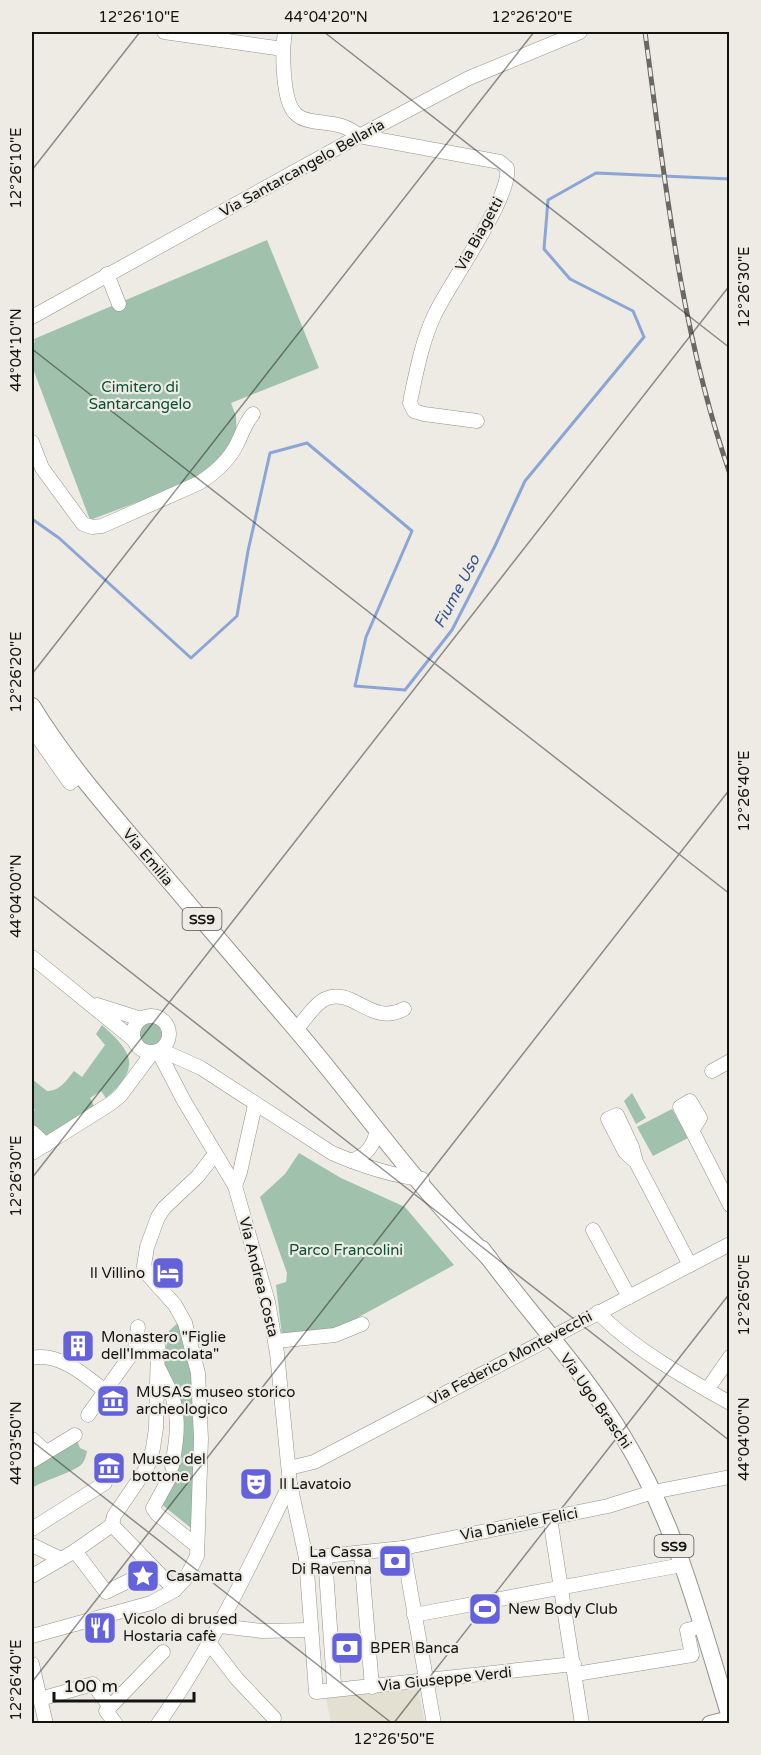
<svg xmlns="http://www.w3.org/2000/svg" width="761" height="1755" font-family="'Varela Round',sans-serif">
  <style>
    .built { fill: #e3dfd1 }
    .green { fill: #a0c2ad }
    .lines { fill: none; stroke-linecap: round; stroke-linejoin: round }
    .stream { stroke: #8ba5d6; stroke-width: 3 }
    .minor-casing { stroke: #94928c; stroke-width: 15 }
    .major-casing { stroke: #94928c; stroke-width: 18 }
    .minor { stroke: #fff; stroke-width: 14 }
    .major { stroke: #fff; stroke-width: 16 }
    .rail-casing { stroke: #696964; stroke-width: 5 }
    .rail { stroke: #edebe4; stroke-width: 3; stroke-dasharray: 9; stroke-linecap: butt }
    .ticks { fill: none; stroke: #131310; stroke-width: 1.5; stroke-opacity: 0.45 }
    .labels { text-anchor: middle; stroke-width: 4.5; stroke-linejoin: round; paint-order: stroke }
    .shield { fill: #edebe4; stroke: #545450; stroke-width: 1.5 }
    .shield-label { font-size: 14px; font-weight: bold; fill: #131310 }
    .street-label { font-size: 15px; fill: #131310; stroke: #edebe4 }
    .park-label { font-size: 15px; fill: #085132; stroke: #edebe4 }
    .poi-label { font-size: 15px; fill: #131310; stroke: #edebe4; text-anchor: start }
    .water-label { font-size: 16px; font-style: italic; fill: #365593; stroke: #edebe4 }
    .neatline { fill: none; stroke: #131310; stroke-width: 2 }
    .ticks-label { font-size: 15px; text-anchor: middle; fill: #131310 }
  </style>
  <rect width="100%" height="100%" fill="#edebe4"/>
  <path class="built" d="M 418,1688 L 425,1723 L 331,1723 L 326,1698 Z"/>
  <g class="green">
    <path d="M 267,240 L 319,368 L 231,403 L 236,416 L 237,442 L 212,474 L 90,520 L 32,366 L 32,344 L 35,342 L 34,339 Z"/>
    <circle cx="152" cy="1034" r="13"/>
    <path d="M 102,1025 C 134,1054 141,1067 106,1098 L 101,1091 L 90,1098 L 94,1106 L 48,1135 L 44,1135 L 32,1128 L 32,1114 L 35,1110 L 32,1107 L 32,1079 L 47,1091 C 60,1091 66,1081 74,1071 L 82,1077 L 105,1045 L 96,1034 Z"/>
    <path d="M 632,1093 L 646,1118 L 636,1124 L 624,1101 Z"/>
    <path d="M 672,1109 L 688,1138 L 653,1156 L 637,1127 Z"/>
    <path d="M 299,1153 L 341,1178 L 405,1207 L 454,1265 L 335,1330 L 282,1336 L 276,1285 L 286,1282 L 287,1273 L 260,1197 L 285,1174 Z"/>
    <path d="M 181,1320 L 194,1380 L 197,1428 L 191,1528 L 160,1503 L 179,1463 L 163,1364 L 169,1331 Z"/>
    <path d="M 75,1435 L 80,1448 L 87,1451 C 86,1456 85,1461 81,1465 C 71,1473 45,1480 32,1488 L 32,1461 Z"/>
  </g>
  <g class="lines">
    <path class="stream" d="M 32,519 L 59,538 L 191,658 L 237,616 L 248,551 L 270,453 L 307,443 L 412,531 L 366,637 L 355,686 L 405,690 L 452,630 L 495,546 L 525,481 L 644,337 L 633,311 L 570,279 L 544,249 L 548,200 L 596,173 L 730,179"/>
    <defs>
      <g id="minor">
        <path d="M 164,32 L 283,49"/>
        <path d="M 285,32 C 282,49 282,100 295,113 C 299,118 306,120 312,121 C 330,124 345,123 359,136"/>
        <path d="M 359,136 L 500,162 L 507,168 C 512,197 448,285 434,316 C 422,342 417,369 411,397 L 410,403 L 414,411 L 424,414 L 477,421"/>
        <path d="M 107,274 L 119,304"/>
        <path d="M 32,317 L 359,136 L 469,78 L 580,32"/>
        <path d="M 32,442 L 42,468 L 83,524 L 92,527 L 102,526 L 199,483 C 215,473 228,462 237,444 C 242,434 245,423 253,414"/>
        <path d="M 32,729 L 70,783 L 80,775"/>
        <path d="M 32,957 L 134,1040"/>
        <path d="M 97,1005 L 141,1019"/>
        <circle cx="151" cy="1034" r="18"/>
        <path d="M 296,1029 C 305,1021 313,1005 325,999 C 353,986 371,1027 404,1009"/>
        <path d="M 161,1050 L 201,1068 L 332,1153 C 360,1165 392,1176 422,1179"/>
        <path d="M 158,1051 L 184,1101 L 235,1186 L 268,1302 L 277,1353 L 290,1484 L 306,1558 L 316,1692 L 574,1664"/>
        <path d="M 712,1071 L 730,1061"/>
        <path d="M 692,1131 L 700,1118 L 690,1101 L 680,1107 L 730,1205"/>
        <path d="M 32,1132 L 46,1145"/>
        <path d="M 32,1153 L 110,1104 L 120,1096 L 153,1052"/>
        <path d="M 351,1161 C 367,1155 374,1146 377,1129"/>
        <path d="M 636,1162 L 625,1152 L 608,1119 L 617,1115 L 632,1147 L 636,1162 L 690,1265"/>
        <path d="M 235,1186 L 240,1172 L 255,1105"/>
        <path d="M 593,1230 L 629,1297"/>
        <path d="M 598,1312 C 629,1346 689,1380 730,1403"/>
        <path d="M 276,1341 L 335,1335 L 362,1324"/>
        <path d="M 32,1358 C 59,1352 85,1375 105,1391"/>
        <path d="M 159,1369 L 169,1389"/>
        <path d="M 707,1390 L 730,1357"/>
        <path d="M 88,1415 L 135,1349 L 138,1327"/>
        <path d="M 32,1439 L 46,1452"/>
        <path d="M 32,1461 L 75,1435"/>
        <path d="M 172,1466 C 176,1444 180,1421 173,1399"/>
        <path d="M 289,1468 L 314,1462 L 730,1244"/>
        <path d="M 170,1477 L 153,1508 L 157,1514 L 197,1546"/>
        <path d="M 550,1518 L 582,1724"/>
        <path d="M 112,1525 L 114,1516 L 142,1475 L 149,1463 L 153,1448 L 156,1428 L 158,1346 L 136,1339"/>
        <path d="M 112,1525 L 175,1590"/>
        <path d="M 32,1529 L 105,1483"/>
        <path d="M 32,1545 L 61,1559"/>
        <path d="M 403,1548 L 434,1724"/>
        <path d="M 75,1551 L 106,1592 L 153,1569"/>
        <path d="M 361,1553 L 372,1687"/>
        <path d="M 325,1557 L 334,1684"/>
        <path d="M 306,1558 L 403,1548 L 608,1506 L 653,1492 L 730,1477"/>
        <path d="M 32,1576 L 75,1551 L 112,1525"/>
        <path d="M 414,1615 L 682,1565"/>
        <path d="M 220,1626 L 262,1631 L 311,1630"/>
        <path d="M 32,1636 L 151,1603 L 175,1590 L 186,1578 L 197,1556 L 201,1439 L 198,1373 L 185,1323 L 175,1305 L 149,1276 L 144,1266 L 147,1247 L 158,1217 L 164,1208 L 198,1176 L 215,1154"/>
        <path d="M 210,1644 L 237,1679 L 274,1718"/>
        <path d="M 32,1664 L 46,1724"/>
        <path d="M 576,1674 L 692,1655 L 687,1630 L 703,1626"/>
        <path d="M 40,1699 L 93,1684 L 110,1707"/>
        <path d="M 116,1724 L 106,1711 L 163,1652"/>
        <path d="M 158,1724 C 211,1649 250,1566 290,1484"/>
      </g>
      <g id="major">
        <path d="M 32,706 C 65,760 107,808 148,856 C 196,913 244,969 293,1026 C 359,1103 416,1187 489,1258"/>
        <path d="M 482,1249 C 528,1312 584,1371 624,1438 C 676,1523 701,1623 730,1717"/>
        <path d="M 710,1724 L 730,1719"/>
      </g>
    </defs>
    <use href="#minor" class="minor-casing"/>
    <use href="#major" class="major-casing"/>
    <use href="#minor" class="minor"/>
    <use href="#major" class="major"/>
    <defs>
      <path id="rail" d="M 645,32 C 665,180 680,331 730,474"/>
    </defs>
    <use href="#rail" class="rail-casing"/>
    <use href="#rail" class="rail"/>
  </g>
  <path class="ticks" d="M 324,32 L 730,348M 32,170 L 140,32M 32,349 L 730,894M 32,674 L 534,32M 32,895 L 730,1441M 32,1178 L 730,285M 32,1441 L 393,1724M 32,1682 L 730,789M 393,1724 L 730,1293"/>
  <defs>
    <symbol id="hotel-square" viewBox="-11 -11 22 22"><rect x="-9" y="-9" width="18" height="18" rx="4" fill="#6362db" stroke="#edebe4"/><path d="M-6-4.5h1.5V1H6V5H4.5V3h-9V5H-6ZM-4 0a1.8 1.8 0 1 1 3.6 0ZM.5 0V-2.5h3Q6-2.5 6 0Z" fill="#fff"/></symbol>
    <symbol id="building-square" viewBox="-11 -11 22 22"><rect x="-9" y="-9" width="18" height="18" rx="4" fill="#6362db" stroke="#edebe4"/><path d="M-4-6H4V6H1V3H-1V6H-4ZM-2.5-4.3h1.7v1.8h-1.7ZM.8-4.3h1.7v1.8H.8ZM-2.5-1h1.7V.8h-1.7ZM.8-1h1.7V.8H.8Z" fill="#fff"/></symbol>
    <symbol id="museum-square" viewBox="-11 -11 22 22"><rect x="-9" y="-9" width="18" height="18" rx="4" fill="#6362db" stroke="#edebe4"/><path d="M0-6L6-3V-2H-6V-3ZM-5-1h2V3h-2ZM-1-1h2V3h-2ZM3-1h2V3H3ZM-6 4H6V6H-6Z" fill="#fff"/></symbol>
    <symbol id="theatre-square" viewBox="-11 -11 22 22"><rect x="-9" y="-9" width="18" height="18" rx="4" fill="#6362db" stroke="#edebe4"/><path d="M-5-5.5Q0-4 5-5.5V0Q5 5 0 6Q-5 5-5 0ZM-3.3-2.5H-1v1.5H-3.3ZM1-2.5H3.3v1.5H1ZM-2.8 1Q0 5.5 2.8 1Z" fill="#fff"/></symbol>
    <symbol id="bank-square" viewBox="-11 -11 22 22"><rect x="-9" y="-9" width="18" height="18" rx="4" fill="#6362db" stroke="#edebe4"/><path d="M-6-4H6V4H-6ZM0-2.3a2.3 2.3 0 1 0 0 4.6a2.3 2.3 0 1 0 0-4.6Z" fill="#fff"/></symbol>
    <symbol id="sight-square" viewBox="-11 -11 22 22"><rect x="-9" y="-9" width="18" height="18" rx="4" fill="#6362db" stroke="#edebe4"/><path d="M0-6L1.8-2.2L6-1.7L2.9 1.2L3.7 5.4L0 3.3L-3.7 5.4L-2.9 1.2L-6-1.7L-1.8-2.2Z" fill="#fff"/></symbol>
    <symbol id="stadium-square" viewBox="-11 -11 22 22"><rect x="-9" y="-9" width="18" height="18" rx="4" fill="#6362db" stroke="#edebe4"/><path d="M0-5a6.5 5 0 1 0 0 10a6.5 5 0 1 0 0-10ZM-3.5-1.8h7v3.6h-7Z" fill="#fff"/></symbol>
    <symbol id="restaurant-square" viewBox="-11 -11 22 22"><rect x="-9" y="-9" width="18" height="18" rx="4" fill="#6362db" stroke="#edebe4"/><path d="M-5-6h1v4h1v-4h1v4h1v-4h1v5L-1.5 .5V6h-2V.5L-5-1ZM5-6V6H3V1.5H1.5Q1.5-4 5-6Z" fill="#fff"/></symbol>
  </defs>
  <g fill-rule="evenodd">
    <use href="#hotel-square" x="149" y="1254" width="38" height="38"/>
    <use href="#building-square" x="59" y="1327" width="38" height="38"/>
    <use href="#museum-square" x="94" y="1382" width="38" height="38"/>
    <use href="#museum-square" x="90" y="1449" width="38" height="38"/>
    <use href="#theatre-square" x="237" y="1465" width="38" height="38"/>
    <use href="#bank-square" x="376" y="1542" width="38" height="38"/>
    <use href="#sight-square" x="124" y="1557" width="38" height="38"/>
    <use href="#stadium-square" x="466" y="1590" width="38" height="38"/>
    <use href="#restaurant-square" x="81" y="1609" width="38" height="38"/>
    <use href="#bank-square" x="328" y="1629" width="38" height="38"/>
  </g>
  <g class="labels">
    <g class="shield">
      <rect x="182.5" y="908" width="39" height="22" rx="4.5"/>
      <rect x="654.5" y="1535" width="39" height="22" rx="4.5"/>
    </g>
    <g class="shield-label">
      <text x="202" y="924">SS9</text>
      <text x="674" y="1551">SS9</text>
    </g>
    <g class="street-label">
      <text transform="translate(302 168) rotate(-29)" y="5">Via Santarcangelo Bellaria</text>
      <text transform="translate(479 234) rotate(-61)" y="5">Via Biagetti</text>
      <text transform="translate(148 857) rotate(50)" y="5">Via Emilia</text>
      <text transform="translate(259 1277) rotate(76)" y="5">Via Andrea Costa</text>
      <text transform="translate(510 1358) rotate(-28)" y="5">Via Federico Montevecchi</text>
      <text transform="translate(596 1401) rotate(55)" y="5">Via Ugo Braschi</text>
      <text transform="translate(519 1524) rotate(-11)" y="5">Via Daniele Felici</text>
      <text transform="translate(445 1679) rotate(-6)" y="5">Via Giuseppe Verdi</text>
    </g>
    <g class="park-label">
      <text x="140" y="392">Cimitero di<tspan x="140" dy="17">Santarcangelo</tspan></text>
      <text x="346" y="1255">Parco Francolini</text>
    </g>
    <g class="poi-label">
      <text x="145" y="1278" text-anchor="end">Il Villino</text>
      <text x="101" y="1342">Monastero "Figlie<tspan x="101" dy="17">dell'Immacolata"</tspan></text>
      <text x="136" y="1397">MUSAS museo storico<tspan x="136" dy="17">archeologico</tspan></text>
      <text x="132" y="1464">Museo del<tspan x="132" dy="17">bottone</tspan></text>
      <text x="279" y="1489">Il Lavatoio</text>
      <text x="372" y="1557" text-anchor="end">La Cassa<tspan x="372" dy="17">Di Ravenna</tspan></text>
      <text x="166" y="1581">Casamatta</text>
      <text x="508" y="1614">New Body Club</text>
      <text x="123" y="1624">Vicolo di brused<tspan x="123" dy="17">Hostaria cafè</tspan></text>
      <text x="370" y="1653">BPER Banca</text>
    </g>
    <g class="water-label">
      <text transform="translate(456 591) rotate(-62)" y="6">Fiume Uso</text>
    </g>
  </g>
  <rect width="761" height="1755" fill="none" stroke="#edebe4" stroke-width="66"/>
  <path d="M54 1692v9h140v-9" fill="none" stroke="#131310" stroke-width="3"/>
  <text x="63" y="1692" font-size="18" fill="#131310" stroke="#edebe4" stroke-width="4.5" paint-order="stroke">100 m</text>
  <rect x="33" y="33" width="695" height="1689" class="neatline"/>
  <g class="ticks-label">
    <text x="139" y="22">12°26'10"E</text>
    <text x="326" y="22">44°04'20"N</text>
    <text x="532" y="22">12°26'20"E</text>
    <text transform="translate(16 168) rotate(-90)" y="5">12°26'10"E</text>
    <text transform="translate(744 287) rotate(-90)" y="5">12°26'30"E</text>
    <text transform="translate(16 350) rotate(-90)" y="5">44°04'10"N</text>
    <text transform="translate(16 672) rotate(-90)" y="5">12°26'20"E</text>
    <text transform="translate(744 791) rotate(-90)" y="5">12°26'40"E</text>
    <text transform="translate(16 896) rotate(-90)" y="5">44°04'00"N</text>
    <text transform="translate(16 1176) rotate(-90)" y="5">12°26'30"E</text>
    <text transform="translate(744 1295) rotate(-90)" y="5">12°26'50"E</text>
    <text transform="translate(744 1439) rotate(-90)" y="5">44°04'00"N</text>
    <text transform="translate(16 1443) rotate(-90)" y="5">44°03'50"N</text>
    <text transform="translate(16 1680) rotate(-90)" y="5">12°26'40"E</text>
    <text x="394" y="1744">12°26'50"E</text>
  </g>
</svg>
